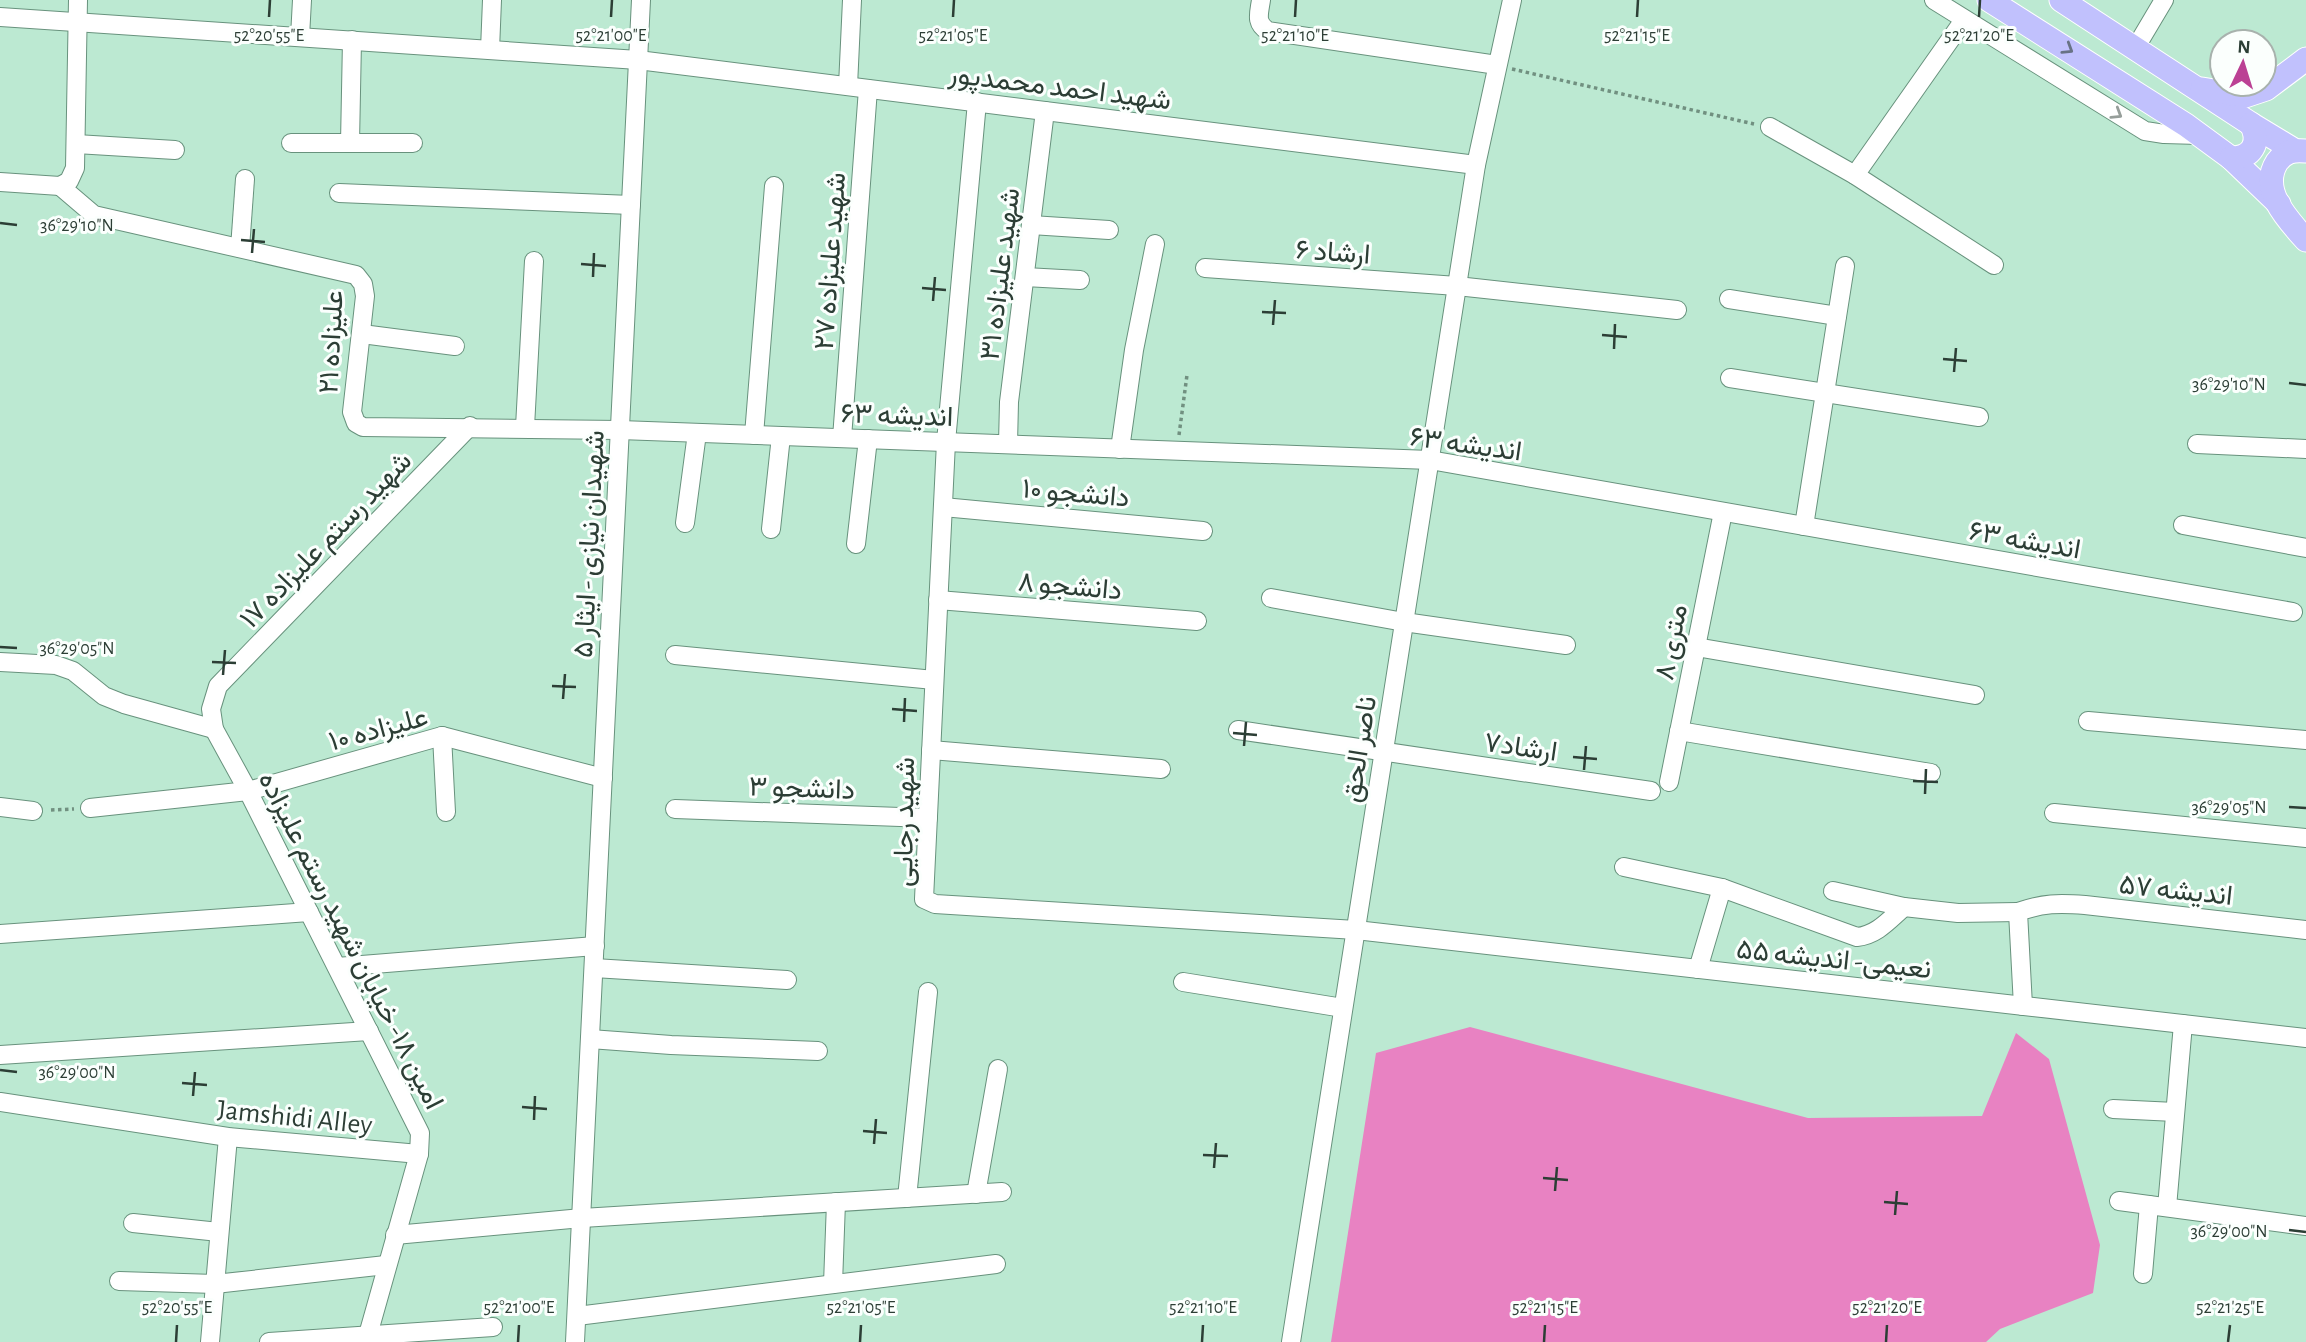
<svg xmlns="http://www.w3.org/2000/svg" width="2306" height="1342" font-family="'Alegreya Sans',Vazirmatn,sans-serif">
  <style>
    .forest { fill: #e882c2 }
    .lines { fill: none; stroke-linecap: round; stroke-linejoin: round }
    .minor-casing { stroke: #68927d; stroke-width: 20 }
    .major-casing { stroke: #fff; stroke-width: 25 }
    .path { stroke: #719080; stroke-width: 3.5; stroke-dasharray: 3.5 3.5; stroke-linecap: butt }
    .minor { stroke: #fff; stroke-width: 18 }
    .major { stroke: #c1c1fd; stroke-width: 23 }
    .oneway { stroke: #687285 }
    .oneway2 { stroke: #969e9a }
    .ticks { fill: none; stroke: #2c3e35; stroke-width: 2.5 }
    .labels { text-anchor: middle; stroke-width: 6; stroke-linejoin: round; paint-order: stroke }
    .street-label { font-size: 28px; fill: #2c3e35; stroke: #fbfffd }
    .ticks-label { font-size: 18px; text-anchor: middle; fill: #2c3e35; stroke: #fbfffd; stroke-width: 6; stroke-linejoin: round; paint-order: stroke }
  </style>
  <rect width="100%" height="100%" fill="#bce9d2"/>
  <path class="forest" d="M 1470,1027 L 1808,1118 L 1982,1116 L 2016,1033 L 2049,1059 L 2100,1245 L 2093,1293 L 2000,1329 L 1986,1342 L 1331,1342 L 1376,1053 Z"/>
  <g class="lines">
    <defs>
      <g id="minor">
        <path d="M 1261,0 C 1259,14 1255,23 1268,31 L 1497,65"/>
        <path d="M 1934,0 L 2145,131 L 2164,134 L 2199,135"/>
        <path d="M 0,17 L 638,60 L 1476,165"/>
        <path d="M 300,37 L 302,0"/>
        <path d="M 2136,47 L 2164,0"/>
        <path d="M 490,50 L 492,0"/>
        <path d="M 848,86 L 852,0"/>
        <path d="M 977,102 L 946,442 L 924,899 L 935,904 L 1356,930 L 2306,1038"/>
        <path d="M 1770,127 L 1855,175 L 1994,265"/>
        <path d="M 291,143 L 413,143"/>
        <path d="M 350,143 L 352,40"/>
        <path d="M 76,144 L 175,150"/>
        <path d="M 1855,175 L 1964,20"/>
        <path d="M 0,182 L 60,186"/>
        <path d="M 60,186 L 94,215 L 356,275 L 363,284 L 365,296 L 352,412 L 356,423 L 363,427 L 620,430 L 1430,460 L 2293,612"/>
        <path d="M 60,186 L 69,181 L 75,168 L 78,0"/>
        <path d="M 339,193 L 631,205"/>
        <path d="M 1031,225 L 1109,230"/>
        <path d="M 240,248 L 245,179"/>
        <path d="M 1205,268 L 1457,286 L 1677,310"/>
        <path d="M 1025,277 L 1080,280"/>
        <path d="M 1729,299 L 1837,316"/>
        <path d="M 362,334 L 455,346"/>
        <path d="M 1730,378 L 1979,417"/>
        <path d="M 525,427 L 534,261"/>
        <path d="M 754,435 L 774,186"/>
        <path d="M 842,438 L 868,89"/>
        <path d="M 1008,444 L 1009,402 L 1045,111"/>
        <path d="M 2197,444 L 2306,449"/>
        <path d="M 1120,449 L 1134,350 L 1155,244"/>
        <path d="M 943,507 L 1203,531"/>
        <path d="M 685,523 L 697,433"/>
        <path d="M 2183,525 L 2306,548"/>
        <path d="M 1804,526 L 1845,266"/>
        <path d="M 771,529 L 781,436"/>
        <path d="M 856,544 L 868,439"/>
        <path d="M 1271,598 L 1404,622 L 1566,645"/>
        <path d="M 938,600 L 1197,621"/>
        <path d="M 1696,647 L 1975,695"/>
        <path d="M 675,655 L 934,680"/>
        <path d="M 0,662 L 56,665 L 73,671 L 104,696 L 124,704 L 214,729"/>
        <path d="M 2088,721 L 2306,740"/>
        <path d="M 1238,730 L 1651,791"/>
        <path d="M 1679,731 L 1931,773"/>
        <path d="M 442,736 L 446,812"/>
        <path d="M 931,750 L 1161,769"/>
        <path d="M 1669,782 L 1723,512"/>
        <path d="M 0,807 L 33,811"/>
        <path d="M 90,808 L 248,791 L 442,736 L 603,778"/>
        <path d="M 675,809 L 928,818"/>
        <path d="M 2054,813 L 2306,838"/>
        <path d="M 1624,867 L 1722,888 L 1857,937 C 1877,935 1889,920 1904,907"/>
        <path d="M 1833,891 L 1904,907 L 1958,913 L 2018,912"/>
        <path d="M 0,934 L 309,912"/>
        <path d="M 337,967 L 595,946"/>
        <path d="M 594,968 L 787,980"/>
        <path d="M 1698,969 L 1722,888"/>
        <path d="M 1183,982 L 1343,1008"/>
        <path d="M 2023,1006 L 2018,912 C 2043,903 2059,903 2085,905 L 2306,930"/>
        <path d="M 590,1039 L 671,1045 L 818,1051"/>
        <path d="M 0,1055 L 369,1031"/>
        <path d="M 0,1102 L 228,1137 L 419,1154"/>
        <path d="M 2113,1109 L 2175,1112"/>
        <path d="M 976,1194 L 998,1069"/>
        <path d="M 907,1198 L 928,992"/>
        <path d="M 2119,1201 L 2306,1226"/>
        <path d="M 2167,1207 L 2183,1024"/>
        <path d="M 133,1223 L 219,1232"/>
        <path d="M 395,1235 L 582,1218 L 1002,1192"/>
        <path d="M 2143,1274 L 2149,1205"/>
        <path d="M 119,1281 L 215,1284 L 386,1265"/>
        <path d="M 833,1284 L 836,1202"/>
        <path d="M 577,1316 L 996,1264"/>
        <path d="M 210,1342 L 228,1137"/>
        <path d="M 269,1342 L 493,1327"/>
        <path d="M 366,1342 L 419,1154 L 420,1133 L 248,791 L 214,729 L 211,709 L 218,686 L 470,426"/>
        <path d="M 575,1342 L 641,0"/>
        <path d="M 1291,1342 L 1476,165 L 1512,0"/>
      </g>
      <g id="major">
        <path d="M 1989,0 L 2186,125 L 2231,158 L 2279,204"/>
        <path d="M 2061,0 L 2251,124 L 2294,150"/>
        <path d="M 2202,89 L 2245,96 L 2266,89 L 2306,59"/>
        <path d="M 2306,151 C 2293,150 2285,151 2277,162 C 2259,190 2288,220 2306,240"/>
        <path d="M 2231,158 C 2252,158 2261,143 2251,124"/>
      </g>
    </defs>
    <use href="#minor" class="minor-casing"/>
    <use href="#major" class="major-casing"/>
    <g class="path">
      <path d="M 1512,69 L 1754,124"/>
      <path d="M 1179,435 L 1187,375"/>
      <path d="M 51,810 L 74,809"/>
    </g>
    <use href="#minor" class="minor"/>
    <use href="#major" class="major"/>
  </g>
  <defs><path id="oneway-chevron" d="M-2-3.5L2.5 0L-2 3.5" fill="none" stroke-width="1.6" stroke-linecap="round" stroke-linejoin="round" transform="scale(1.75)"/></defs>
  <use class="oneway" href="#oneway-chevron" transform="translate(2068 49) rotate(32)"/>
  <use class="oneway2" href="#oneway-chevron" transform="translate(2117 114) rotate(32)"/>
  <path class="ticks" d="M 269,17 L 270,0M 611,17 L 612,0M 953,17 L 954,0M 1295,17 L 1296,0M 1637,17 L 1638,0M 1979,17 L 1980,0M 0,223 L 17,225M 241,240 L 265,242M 252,253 L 254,229M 581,264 L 606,266M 593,277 L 594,253M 922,288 L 946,290M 933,301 L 935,277M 1262,312 L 1286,313M 1273,325 L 1275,300M 1602,335 L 1627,337M 1614,349 L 1615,324M 1943,359 L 1967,361M 1954,372 L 1956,348M 2289,383 L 2306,385M 0,647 L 17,648M 212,662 L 236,663M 223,675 L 225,650M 552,686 L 576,687M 563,699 L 565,674M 892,709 L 917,711M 904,722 L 905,698M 1233,733 L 1257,735M 1244,746 L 1246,722M 1573,757 L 1597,759M 1584,770 L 1586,746M 1913,781 L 1938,782M 1925,794 L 1926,769M 2289,807 L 2306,808M 0,1070 L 17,1072M 182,1083 L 207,1085M 193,1096 L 195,1072M 522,1107 L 547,1109M 534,1120 L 535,1096M 863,1131 L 887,1133M 874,1144 L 876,1119M 1203,1155 L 1228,1156M 1214,1168 L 1216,1143M 1543,1178 L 1568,1180M 1555,1191 L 1557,1167M 1884,1202 L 1908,1204M 1895,1215 L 1897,1191M 2289,1230 L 2306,1232M 176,1342 L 177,1325M 518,1342 L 519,1325M 860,1342 L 861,1325M 1202,1342 L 1203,1325M 1544,1342 L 1545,1325M 1886,1342 L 1887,1325M 2228,1342 L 2230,1325"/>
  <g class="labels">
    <g class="street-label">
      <text transform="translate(1060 86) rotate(7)" y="10">شهید احمد محمدپور</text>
      <text transform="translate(1333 251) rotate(4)" y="10">ارشاد ۶</text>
      <text transform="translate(829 261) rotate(-86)" y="10">شهید علیزاده ۲۷</text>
      <text transform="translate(999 274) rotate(-83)" y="10">شهید علیزاده ۳۱</text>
      <text transform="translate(330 342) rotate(-87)" y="10">علیزاده ۲۱</text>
      <text transform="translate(897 414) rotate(2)" y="10">اندیشه ۶۳</text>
      <text transform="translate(1466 443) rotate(8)" y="10">اندیشه ۶۳</text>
      <text transform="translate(1076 492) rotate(5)" y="10">دانشجو ۱۰</text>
      <text transform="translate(325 539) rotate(-46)" y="10">۱۷ شهید رستم علیزاده</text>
      <text transform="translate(2025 539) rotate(10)" y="10">اندیشه ۶۳</text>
      <text transform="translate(588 544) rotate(-87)" y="10">شهیدان نیازی - ایثار ۵</text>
      <text transform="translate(1070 585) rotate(5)" y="10">دانشجو ۸</text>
      <text transform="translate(1670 642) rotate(-79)" y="10">۸ متری</text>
      <text transform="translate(378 728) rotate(-15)" y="10">علیزاده ۱۰</text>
      <text transform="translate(1521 746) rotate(8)" y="10">ارشاد۷</text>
      <text transform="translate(1358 749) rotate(-81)" y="10">ناصر الحق</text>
      <text transform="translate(802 787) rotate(2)" y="10">دانشجو ۳</text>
      <text transform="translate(903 822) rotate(-89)" y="10">شهید رجایی</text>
      <text transform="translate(2176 889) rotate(6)" y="10">اندیشه ۵۷</text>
      <text transform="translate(352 940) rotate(63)" y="10">امین ۱۸- خيابان شهيد رستم عليزاده</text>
      <text transform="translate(1834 958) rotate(6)" y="10">نعیمی- اندیشه ۵۵</text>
      <text transform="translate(295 1116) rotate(6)" y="10">Jamshidi Alley</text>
    </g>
  </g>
  <g class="ticks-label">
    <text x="269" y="41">52°20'55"E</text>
    <text x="611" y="41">52°21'00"E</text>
    <text x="953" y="41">52°21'05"E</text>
    <text x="1295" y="41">52°21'10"E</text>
    <text x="1637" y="41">52°21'15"E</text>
    <text x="1979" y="41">52°21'20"E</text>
    <text x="77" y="231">36°29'10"N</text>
    <text x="2229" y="390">36°29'10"N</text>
    <text x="77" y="654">36°29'05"N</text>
    <text x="2229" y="813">36°29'05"N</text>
    <text x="77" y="1078">36°29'00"N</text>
    <text x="2229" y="1237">36°29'00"N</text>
    <text x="177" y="1313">52°20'55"E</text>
    <text x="519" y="1313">52°21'00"E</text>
    <text x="861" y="1313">52°21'05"E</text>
    <text x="1203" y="1313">52°21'10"E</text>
    <text x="1545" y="1313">52°21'15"E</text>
    <text x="1887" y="1313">52°21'20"E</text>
    <text x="2230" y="1313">52°21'25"E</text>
  </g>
  <g transform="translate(2243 63) rotate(4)"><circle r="33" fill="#fbfffd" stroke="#a8b2ad" stroke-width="2"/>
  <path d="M0-5L12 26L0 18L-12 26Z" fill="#bb4194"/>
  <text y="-10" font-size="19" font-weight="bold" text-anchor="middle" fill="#2c3e35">N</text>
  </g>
</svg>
